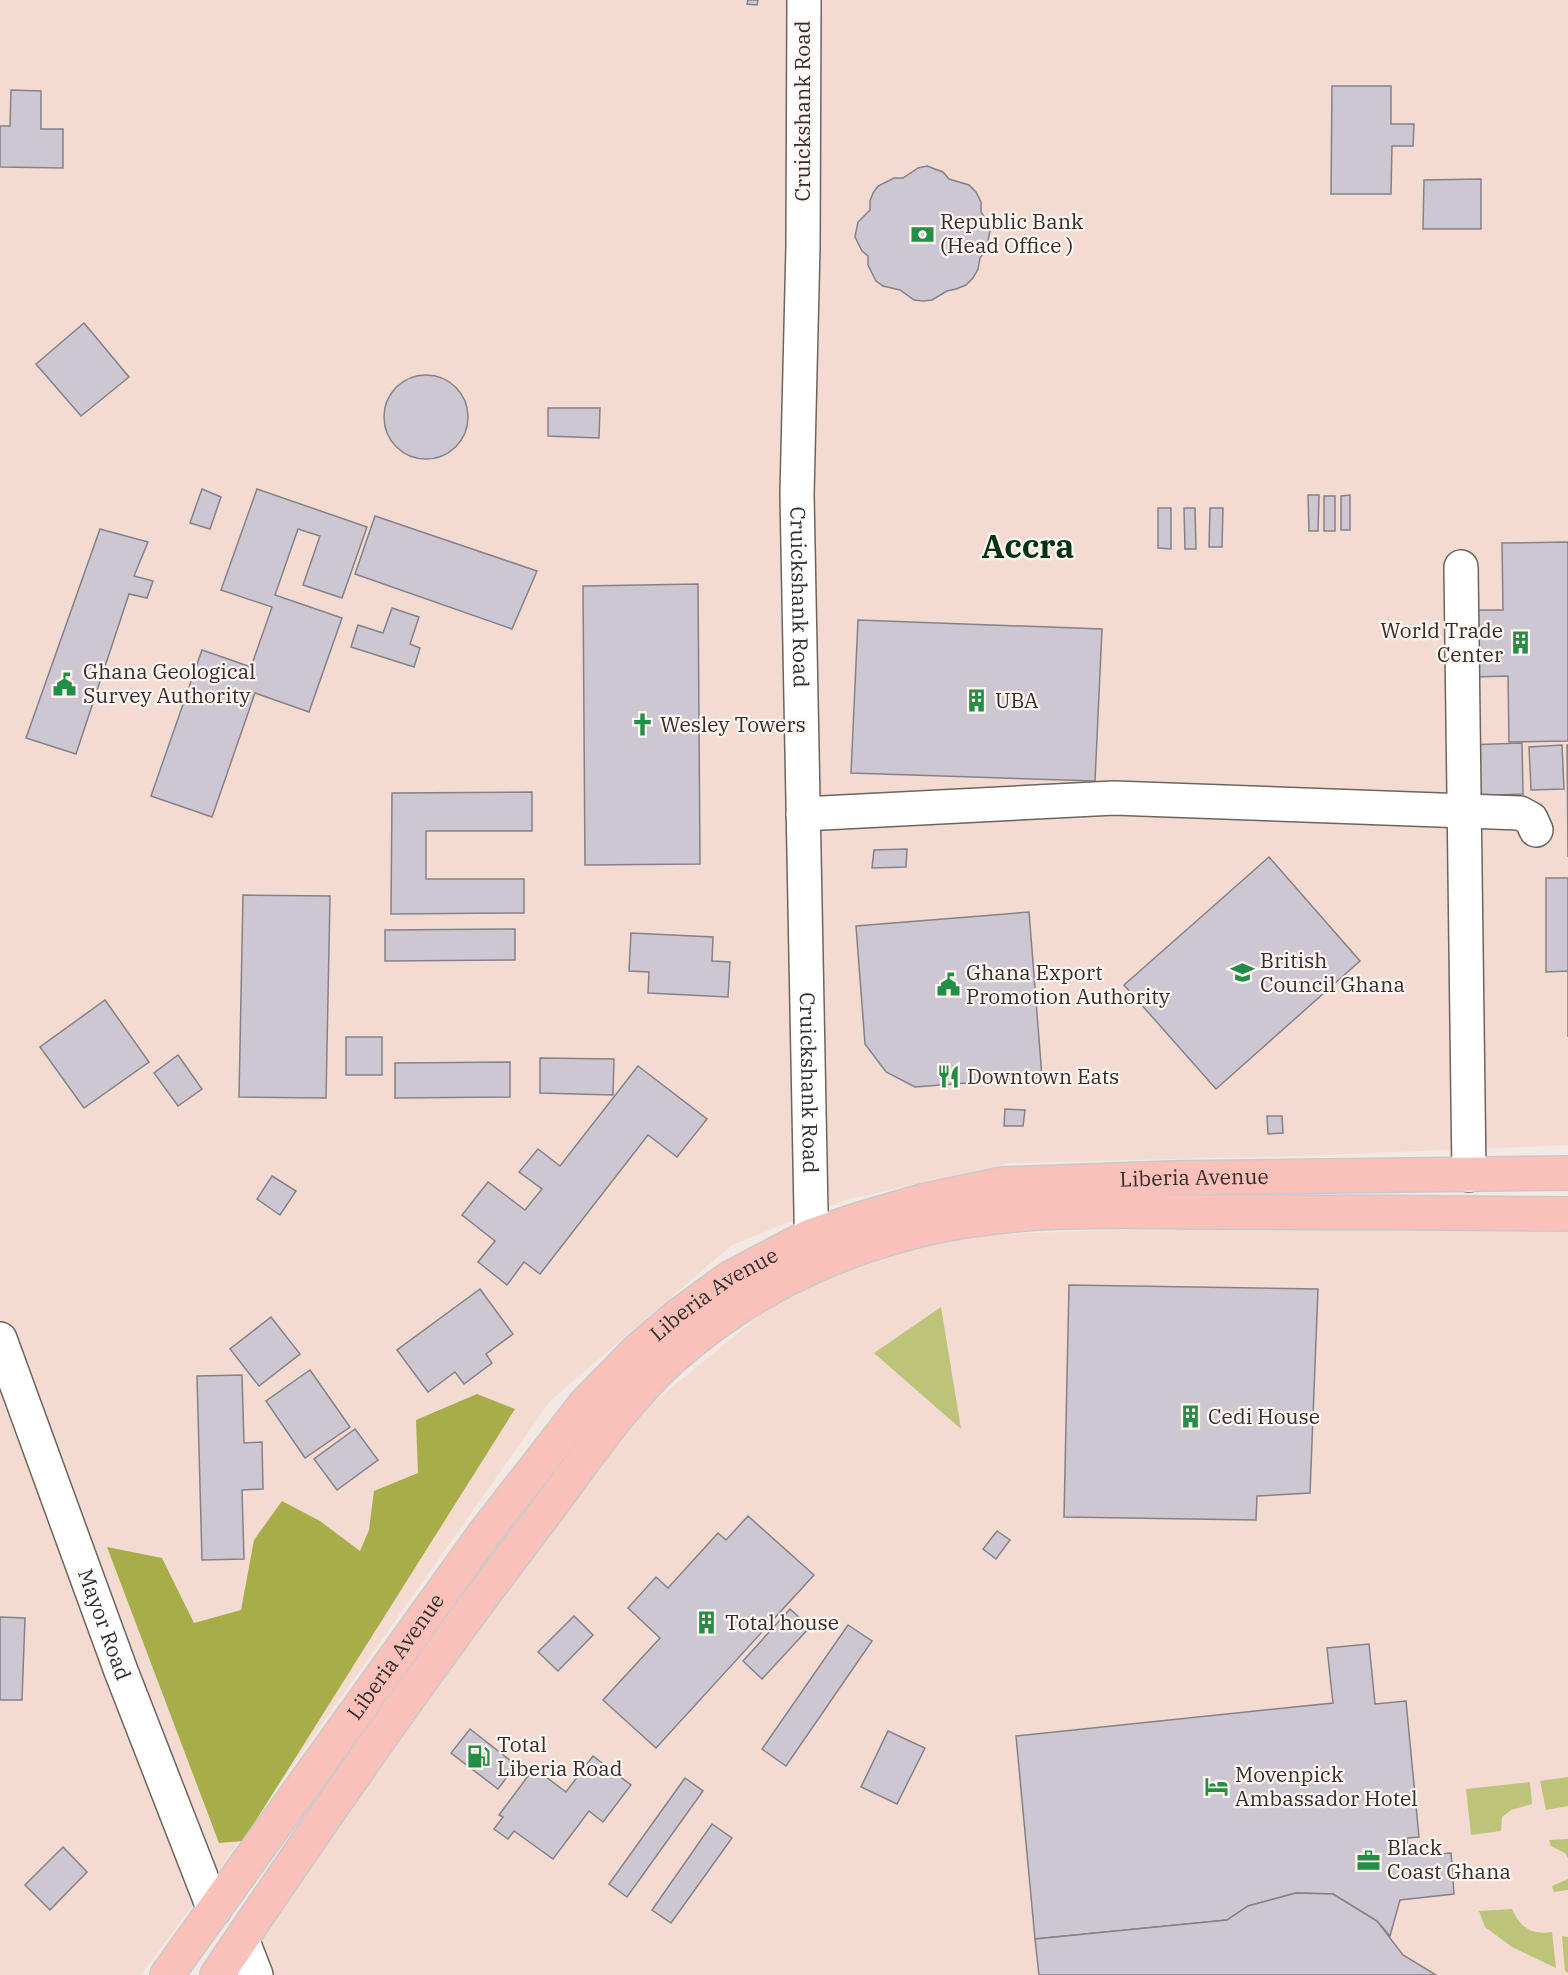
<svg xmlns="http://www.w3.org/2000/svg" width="1568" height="1975" font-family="'IBM Plex Serif',serif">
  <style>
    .commercial { fill: #f4dbd2 }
    .green { fill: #bdc378 }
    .forest { fill: #a7ad48 }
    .building { fill: #cdc7d1; stroke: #868089; stroke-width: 1.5 }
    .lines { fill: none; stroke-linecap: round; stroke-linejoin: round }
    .minor-casing { stroke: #6d645e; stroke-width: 36 }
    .major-casing { stroke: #cac9c8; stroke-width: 36 }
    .minor { stroke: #fff; stroke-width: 33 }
    .major { stroke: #fac0ba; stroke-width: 33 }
    .labels { text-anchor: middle; stroke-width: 4.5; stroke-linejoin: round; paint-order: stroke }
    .street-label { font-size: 21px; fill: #322e2c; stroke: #fff6f1 }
    .poi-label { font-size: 21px; fill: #322e2c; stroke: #fff6f1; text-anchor: start }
    .town-label { font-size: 33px; font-weight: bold; fill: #031; stroke: #fff6f1 }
  </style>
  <rect width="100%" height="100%" fill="#f3e8e2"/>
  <g class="commercial">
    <path d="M 0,0 L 1568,0 L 1568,1145 L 1296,1156 L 1011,1163 L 845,1200 L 732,1245 L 551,1400 L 219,1870 L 141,1975 L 0,1975 Z"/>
    <path d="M 1460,1227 L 1568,1232 L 1568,1975 L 235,1975 L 515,1565 L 648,1407 L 793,1288 L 952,1236 L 1113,1230 Z"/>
  </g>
  <g class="green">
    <path d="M 941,1307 L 961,1429 L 874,1353 Z"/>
    <path d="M 1568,1777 L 1568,1806 L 1546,1810 L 1540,1781 Z"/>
    <path d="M 1530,1782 L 1532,1804 L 1511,1810 L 1502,1817 L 1501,1831 L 1471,1835 L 1466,1789 Z"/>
    <path d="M 1568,1839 L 1568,1858 L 1565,1853 L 1551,1846 L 1549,1840 Z"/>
    <path d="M 1568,1879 L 1568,1890 L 1554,1892 L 1552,1886 Z"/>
    <path d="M 1512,1909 C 1521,1928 1531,1935 1552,1932 L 1556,1968 L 1512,1947 L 1485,1927 L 1479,1911 Z"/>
    <path d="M 1562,1936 L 1568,1937 L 1568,1973 L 1565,1971 Z"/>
  </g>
  <path class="forest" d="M 477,1394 L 515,1409 L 243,1841 L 219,1843 L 107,1547 L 162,1558 L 194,1623 L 241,1610 L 254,1540 L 282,1501 L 320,1521 L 360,1551 L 369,1530 L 374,1491 L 418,1473 L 416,1420 Z"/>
  <g class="building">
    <path d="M 748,0 L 758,0 L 757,5 L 747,4 Z"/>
    <path d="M 1332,86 L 1391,86 L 1391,124 L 1414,124 L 1413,146 L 1392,146 L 1391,194 L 1331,194 Z"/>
    <path d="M 11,90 L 41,91 L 41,129 L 63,129 L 63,168 L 0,167 L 0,126 L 10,126 Z"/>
    <path d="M 927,166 L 943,172 L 949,179 L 969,185 L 976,192 L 981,202 L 981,212 L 987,221 L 990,231 L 986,250 L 980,258 L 978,269 L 973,278 L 966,285 L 956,289 L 947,291 L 932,300 L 923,301 L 914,300 L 900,290 L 883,286 L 876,281 L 868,265 L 868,256 L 862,251 L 855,237 L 858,222 L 870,210 L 870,201 L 873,193 L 878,186 L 894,178 L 903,178 L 918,168 Z"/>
    <path d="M 1481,179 L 1481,229 L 1423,229 L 1424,180 Z"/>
    <path d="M 84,323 L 129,377 L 81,416 L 36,364 Z"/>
    <circle cx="426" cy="417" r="42"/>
    <path d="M 548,408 L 600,408 L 599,438 L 548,436 Z"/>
    <path d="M 202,489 L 221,497 L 210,529 L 190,523 Z"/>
    <path d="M 257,489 L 367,527 L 342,598 L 303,585 L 320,536 L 298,529 L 275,595 L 342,618 L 309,712 L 255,693 L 212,817 L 151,796 L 202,650 L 251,667 L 272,607 L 221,590 Z"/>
    <path d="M 1308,495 L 1319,495 L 1318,531 L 1309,531 Z"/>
    <path d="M 1350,495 L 1350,530 L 1341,530 L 1341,496 Z"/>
    <rect x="1324" y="496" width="11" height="35"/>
    <path d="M 1158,508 L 1171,508 L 1171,549 L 1158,548 Z"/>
    <path d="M 1184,508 L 1195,508 L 1196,549 L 1185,549 Z"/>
    <path d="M 1210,508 L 1223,508 L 1222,547 L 1209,547 Z"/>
    <path d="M 375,516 L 537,571 L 512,629 L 355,574 Z"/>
    <path d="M 100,529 L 148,542 L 134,576 L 153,581 L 147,598 L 129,594 L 76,754 L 26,738 Z"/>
    <path d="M 1568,542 L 1568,741 L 1509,742 L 1508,676 L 1474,677 L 1474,610 L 1503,610 L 1502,543 Z"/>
    <path d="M 698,584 L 700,864 L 585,865 L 583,586 Z"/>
    <path d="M 392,608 L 419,617 L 410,644 L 420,648 L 414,667 L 351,647 L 358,625 L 383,633 Z"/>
    <path d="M 858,620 L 1102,629 L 1095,781 L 851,773 Z"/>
    <path d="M 1522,743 L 1523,794 L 1467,796 L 1466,745 Z"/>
    <path d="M 1562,745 L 1564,789 L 1531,790 L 1529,747 Z"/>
    <path d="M 1567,745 L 1568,745 L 1568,857 Z"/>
    <path d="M 532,792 L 532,831 L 426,831 L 426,879 L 524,879 L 524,913 L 391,914 L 392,793 Z"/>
    <path d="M 907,849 L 906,867 L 872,868 L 874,850 Z"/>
    <path d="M 1269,857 L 1360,961 L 1216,1089 L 1124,985 Z"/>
    <path d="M 1546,878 L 1568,878 L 1568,1037 L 1568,971 L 1546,972 Z"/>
    <path d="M 243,895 L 330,896 L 326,1098 L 239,1097 Z"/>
    <path d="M 1029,912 L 1042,1077 L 915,1087 L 886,1072 L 865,1044 L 856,926 Z"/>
    <path d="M 515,929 L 515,960 L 385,961 L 385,930 Z"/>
    <path d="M 631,933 L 713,937 L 712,961 L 730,962 L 728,997 L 648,993 L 649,972 L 629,971 Z"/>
    <path d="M 105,1000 L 149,1062 L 84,1108 L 40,1047 Z"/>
    <rect x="346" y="1037" width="36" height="38"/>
    <path d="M 178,1055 L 202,1089 L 178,1106 L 154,1073 Z"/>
    <path d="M 540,1058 L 614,1059 L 613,1095 L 540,1093 Z"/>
    <path d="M 510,1062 L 510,1097 L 395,1098 L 395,1063 Z"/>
    <path d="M 638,1066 L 707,1119 L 677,1157 L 648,1135 L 540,1274 L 524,1262 L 507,1285 L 478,1262 L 495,1241 L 462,1215 L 488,1182 L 525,1210 L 542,1189 L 519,1172 L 538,1149 L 560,1166 Z"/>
    <path d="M 1005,1109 L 1025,1110 L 1023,1126 L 1004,1126 Z"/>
    <path d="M 1267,1116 L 1282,1116 L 1283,1133 L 1268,1134 Z"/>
    <path d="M 272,1176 L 296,1191 L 280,1215 L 257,1199 Z"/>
    <path d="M 1069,1285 L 1318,1289 L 1310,1493 L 1257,1496 L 1256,1520 L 1064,1517 Z"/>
    <path d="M 480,1289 L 513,1334 L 486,1354 L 492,1363 L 464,1384 L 455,1372 L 428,1392 L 397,1350 Z"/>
    <path d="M 271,1317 L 300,1354 L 259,1386 L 230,1349 Z"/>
    <path d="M 310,1370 L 350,1427 L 305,1458 L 266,1401 Z"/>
    <path d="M 242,1375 L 244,1443 L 262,1442 L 263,1489 L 242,1490 L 244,1559 L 202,1560 L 197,1376 Z"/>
    <path d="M 355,1429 L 378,1460 L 337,1490 L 314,1459 Z"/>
    <path d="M 748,1516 L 814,1575 L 656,1748 L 603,1700 L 660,1638 L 628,1608 L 656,1577 L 668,1588 L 718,1533 L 726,1540 Z"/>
    <path d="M 997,1531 L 1010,1540 L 996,1559 L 983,1549 Z"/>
    <path d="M 790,1609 L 810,1627 L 762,1679 L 743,1661 Z"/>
    <path d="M 574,1616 L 593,1635 L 558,1671 L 538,1652 Z"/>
    <path d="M 0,1617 L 25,1618 L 22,1700 L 0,1700 Z"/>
    <path d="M 848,1625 L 872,1641 L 786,1766 L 762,1749 Z"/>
    <path d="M 1369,1644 L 1375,1704 L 1406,1701 L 1419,1837 L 1407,1838 L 1408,1856 L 1451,1853 L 1454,1894 L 1400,1900 L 1390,1936 L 1377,1921 L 1333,1894 L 1296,1893 L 1248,1906 L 1227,1920 L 1035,1939 L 1016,1736 L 1333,1703 L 1327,1648 Z"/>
    <path d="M 470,1729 L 516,1765 L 498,1789 L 451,1753 Z"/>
    <path d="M 888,1731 L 925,1748 L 897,1804 L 861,1787 Z"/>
    <path d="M 593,1756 L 631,1785 L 603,1822 L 589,1811 L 553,1859 L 514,1831 L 508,1839 L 494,1829 L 503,1817 L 499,1815 L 534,1768 L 566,1792 Z"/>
    <path d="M 685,1778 L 703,1791 L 627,1897 L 609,1884 Z"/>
    <path d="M 712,1824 L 732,1838 L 671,1923 L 652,1910 Z"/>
    <path d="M 63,1847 L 87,1872 L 50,1910 L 25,1885 Z"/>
    <path d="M 1296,1893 L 1333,1894 L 1377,1921 L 1403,1955 L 1436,1975 L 1039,1975 L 1035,1939 L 1227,1920 L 1248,1906 Z"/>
  </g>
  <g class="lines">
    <defs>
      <g id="minor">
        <path id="s1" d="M 804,0 L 803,246 L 797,494 L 812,1264"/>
        <path d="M 1461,567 L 1469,1175"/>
        <path d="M 803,814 L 1114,798 L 1520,813 L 1531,819 L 1536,830"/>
        <path id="s2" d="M 0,1339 L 121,1671 L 214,1910"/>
        <path d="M 242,1939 L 256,1975"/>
      </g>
      <g id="major">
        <path id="s3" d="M 167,1975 L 484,1534 L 586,1403 L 636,1352 L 679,1315 L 730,1278 L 810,1236 L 860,1219 L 922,1201 L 1001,1184 L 1172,1178 L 1568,1173"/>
        <path d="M 217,1975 C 319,1824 422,1674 533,1529 C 576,1473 620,1404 673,1357 C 746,1293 826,1253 920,1230 C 1014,1207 1114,1211 1209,1212 C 1329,1212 1448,1213 1568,1214"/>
      </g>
    </defs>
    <use href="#minor" class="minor-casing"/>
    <use href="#major" class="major-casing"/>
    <use href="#minor" class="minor"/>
    <use href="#major" class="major"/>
  </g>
  <defs>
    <symbol id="bank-bare" viewBox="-9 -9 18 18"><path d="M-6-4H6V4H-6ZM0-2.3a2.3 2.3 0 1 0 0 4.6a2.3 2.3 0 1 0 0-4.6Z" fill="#238e46" stroke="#fff6f1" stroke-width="2.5" paint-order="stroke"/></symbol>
    <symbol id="building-bare" viewBox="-9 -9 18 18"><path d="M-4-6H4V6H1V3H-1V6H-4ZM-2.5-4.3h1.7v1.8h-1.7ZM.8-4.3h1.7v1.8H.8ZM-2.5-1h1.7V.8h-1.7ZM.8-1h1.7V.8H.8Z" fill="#238e46" stroke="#fff6f1" stroke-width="2.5" paint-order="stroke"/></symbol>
    <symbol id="civic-bare" viewBox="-9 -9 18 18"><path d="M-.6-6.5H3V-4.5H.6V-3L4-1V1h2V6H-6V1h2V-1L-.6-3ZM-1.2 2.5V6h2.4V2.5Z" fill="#238e46" stroke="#fff6f1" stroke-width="2.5" paint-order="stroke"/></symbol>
    <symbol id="church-bare" viewBox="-9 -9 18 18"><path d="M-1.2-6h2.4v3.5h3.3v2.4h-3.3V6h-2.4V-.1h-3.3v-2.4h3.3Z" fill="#238e46" stroke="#fff6f1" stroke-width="2.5" paint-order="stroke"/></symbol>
    <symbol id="university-bare" viewBox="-9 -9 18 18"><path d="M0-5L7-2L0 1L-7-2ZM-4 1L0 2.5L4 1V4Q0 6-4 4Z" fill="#238e46" stroke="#fff6f1" stroke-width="2.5" paint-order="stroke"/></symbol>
    <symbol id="restaurant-bare" viewBox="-9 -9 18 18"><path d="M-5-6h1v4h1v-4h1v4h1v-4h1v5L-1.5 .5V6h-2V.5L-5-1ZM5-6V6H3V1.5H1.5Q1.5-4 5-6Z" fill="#238e46" stroke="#fff6f1" stroke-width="2.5" paint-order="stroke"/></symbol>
    <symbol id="fuel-bare" viewBox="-9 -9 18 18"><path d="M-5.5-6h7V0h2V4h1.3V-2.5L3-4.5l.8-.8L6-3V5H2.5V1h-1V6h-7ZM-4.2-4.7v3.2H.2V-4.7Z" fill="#238e46" stroke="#fff6f1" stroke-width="2.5" paint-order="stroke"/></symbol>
    <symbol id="hotel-bare" viewBox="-9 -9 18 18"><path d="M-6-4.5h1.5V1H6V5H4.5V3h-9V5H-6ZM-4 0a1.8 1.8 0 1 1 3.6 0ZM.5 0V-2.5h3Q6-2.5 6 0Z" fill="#238e46" stroke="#fff6f1" stroke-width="2.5" paint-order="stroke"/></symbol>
    <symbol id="office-bare" viewBox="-9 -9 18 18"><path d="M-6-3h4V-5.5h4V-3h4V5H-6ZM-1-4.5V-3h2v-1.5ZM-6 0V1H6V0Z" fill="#238e46" stroke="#fff6f1" stroke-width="2.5" paint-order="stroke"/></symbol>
  </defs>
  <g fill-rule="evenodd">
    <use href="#bank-bare" x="906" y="218" width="33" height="33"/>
    <use href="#building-bare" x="1504" y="626" width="33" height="33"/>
    <use href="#civic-bare" x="48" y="668" width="33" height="33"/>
    <use href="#building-bare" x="960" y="684" width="33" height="33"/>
    <use href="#church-bare" x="626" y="708" width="33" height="33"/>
    <use href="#university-bare" x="1226" y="956" width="33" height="33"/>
    <use href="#civic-bare" x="932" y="968" width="33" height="33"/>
    <use href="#restaurant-bare" x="932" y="1060" width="33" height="33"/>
    <use href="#building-bare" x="1174" y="1400" width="33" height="33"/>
    <use href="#building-bare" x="690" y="1606" width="33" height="33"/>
    <use href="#fuel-bare" x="462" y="1740" width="33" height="33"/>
    <use href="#hotel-bare" x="1200" y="1770" width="33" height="33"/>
    <use href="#office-bare" x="1352" y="1844" width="33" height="33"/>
  </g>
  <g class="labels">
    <g class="street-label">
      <text transform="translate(803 111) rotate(-90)" y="7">Cruickshank Road</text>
      <text dy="7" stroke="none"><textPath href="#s1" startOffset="597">Cruickshank Road</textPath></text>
      <text dy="7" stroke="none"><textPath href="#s1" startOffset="1083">Cruickshank Road</textPath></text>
      <text dy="7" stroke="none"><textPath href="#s3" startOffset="1382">Liberia Avenue</textPath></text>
      <text dy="7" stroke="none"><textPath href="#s3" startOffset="878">Liberia Avenue</textPath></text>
      <text dy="7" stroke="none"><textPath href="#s2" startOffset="304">Mayor Road</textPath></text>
      <text dy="7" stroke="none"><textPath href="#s3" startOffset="392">Liberia Avenue</textPath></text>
    </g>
    <g class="poi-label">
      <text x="940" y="229">Republic Bank<tspan x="940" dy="24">(Head Office )</tspan></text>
      <text x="1503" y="638" text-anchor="end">World Trade<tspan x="1503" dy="24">Center</tspan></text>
      <text x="83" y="679">Ghana Geological<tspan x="83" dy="24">Survey Authority</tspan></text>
      <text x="995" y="708">UBA</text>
      <text x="660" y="732">Wesley Towers</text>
      <text x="1260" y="968">British<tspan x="1260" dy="24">Council Ghana</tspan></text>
      <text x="966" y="980">Ghana Export<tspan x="966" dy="24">Promotion Authority</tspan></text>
      <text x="967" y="1084">Downtown Eats</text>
      <text x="1208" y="1424">Cedi House</text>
      <text x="725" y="1630">Total house</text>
      <text x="497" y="1752">Total<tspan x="497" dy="24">Liberia Road</tspan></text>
      <text x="1235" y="1782">Movenpick<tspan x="1235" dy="24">Ambassador Hotel</tspan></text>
      <text x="1387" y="1855">Black<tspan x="1387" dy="24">Coast Ghana</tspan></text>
    </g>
    <g class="town-label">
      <text x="1028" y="558">Accra</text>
    </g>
  </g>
</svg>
